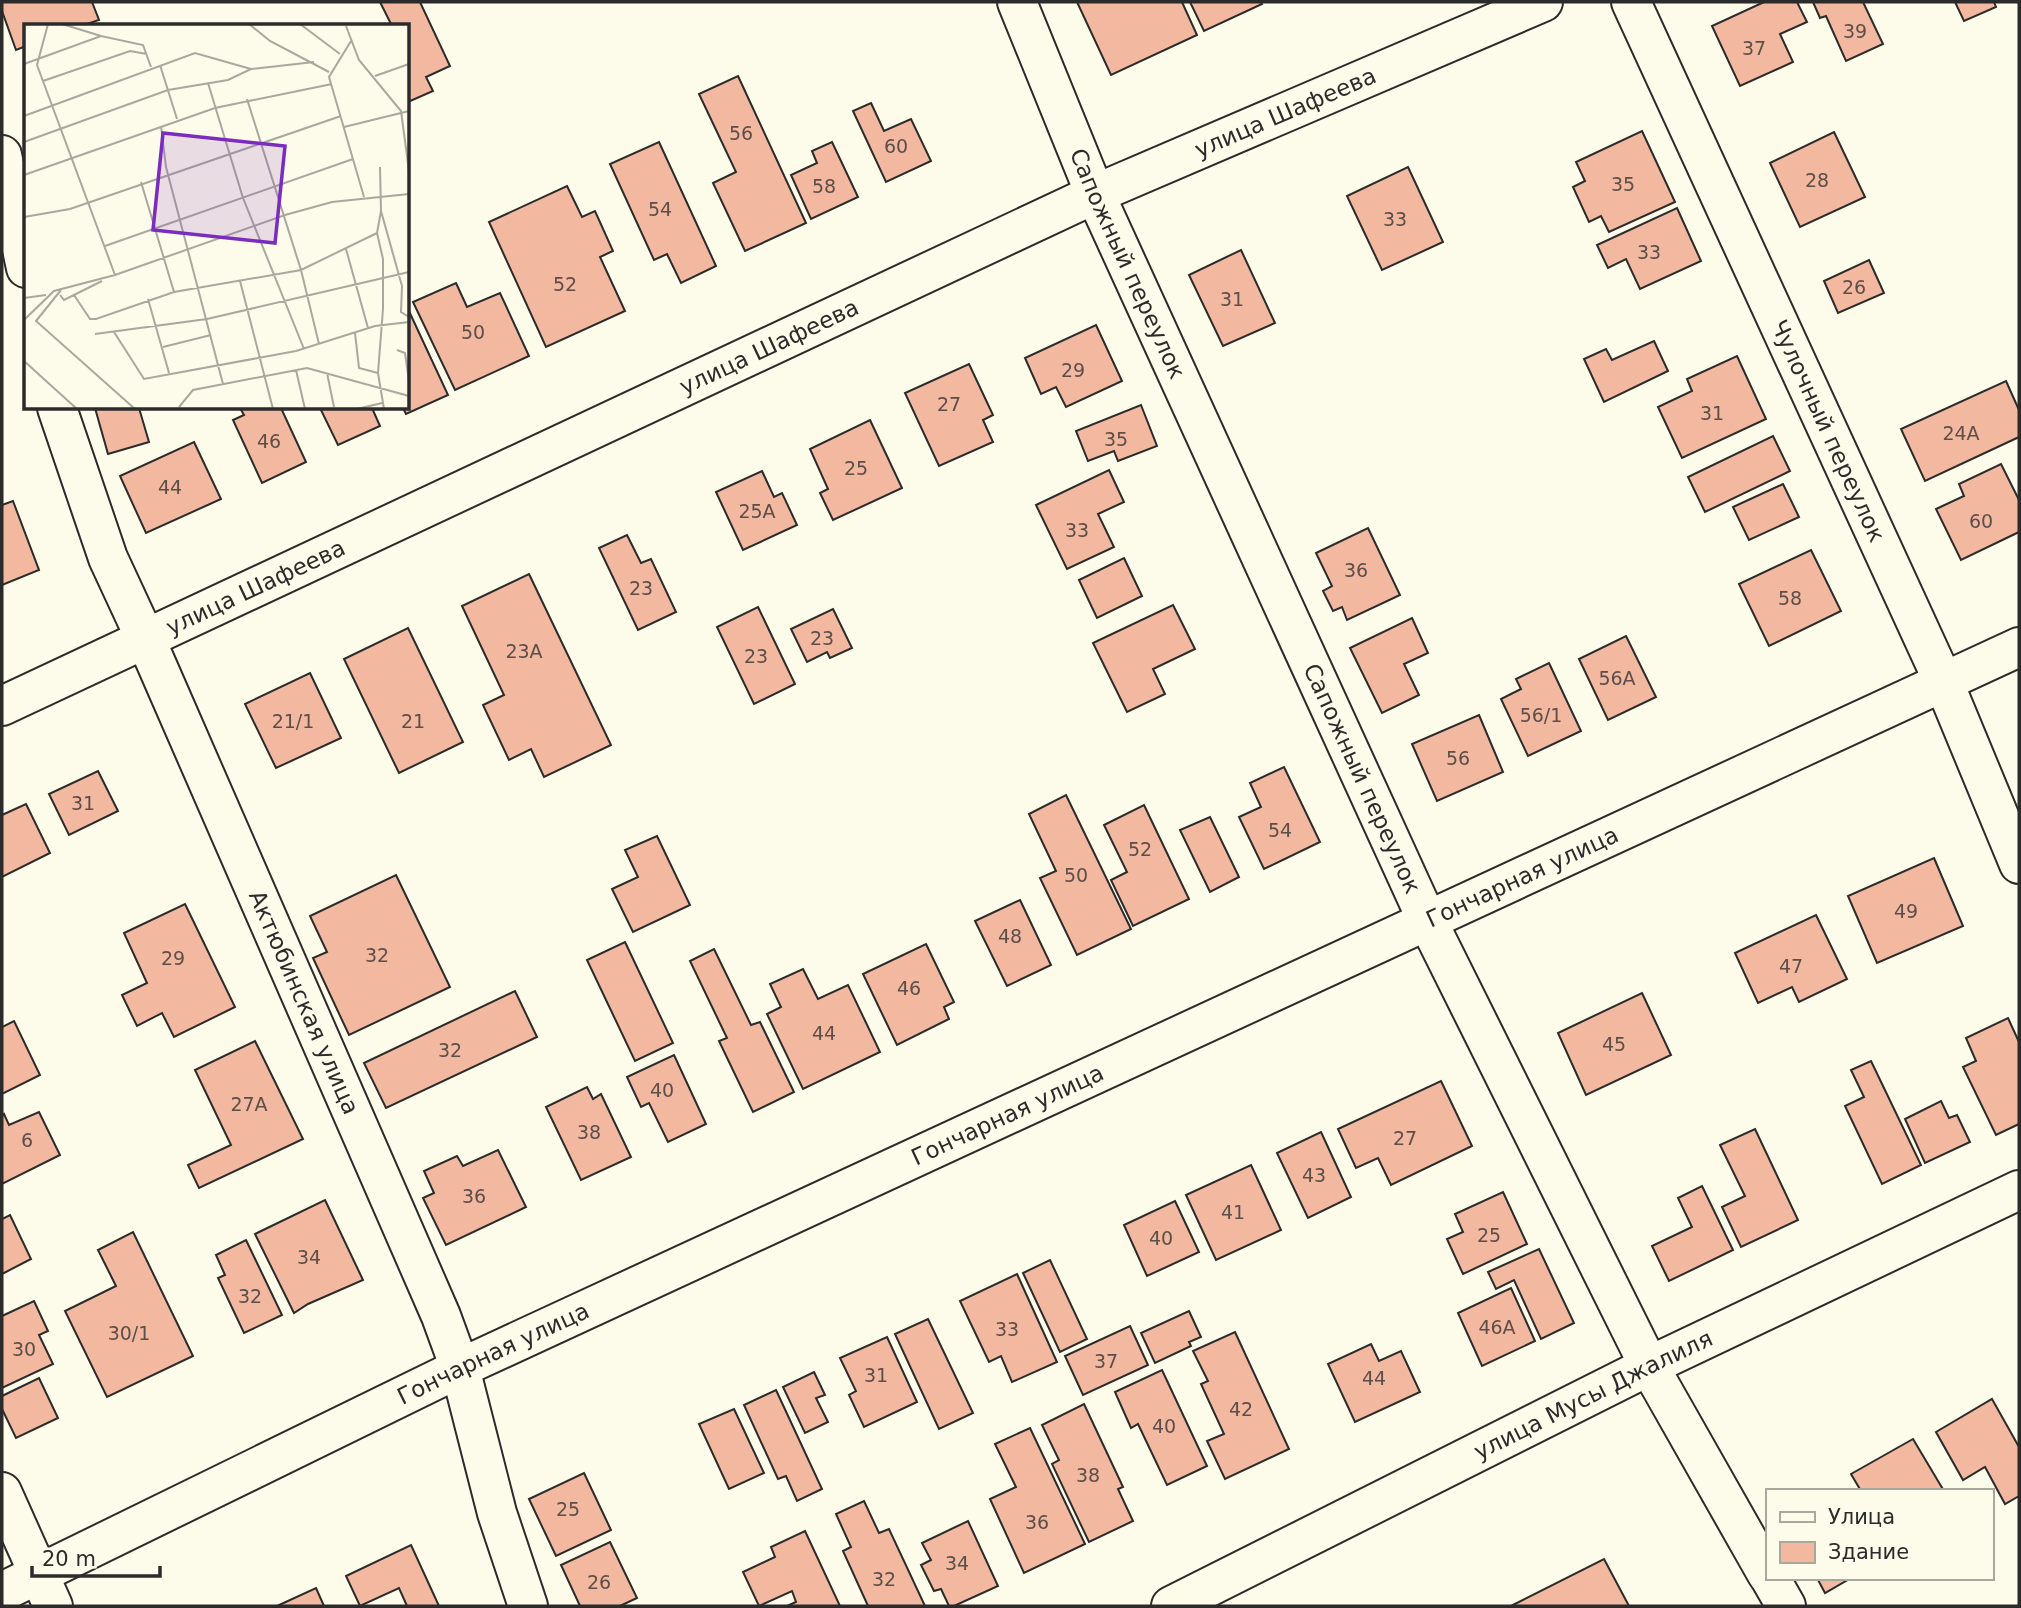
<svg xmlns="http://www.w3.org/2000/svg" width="2021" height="1608" font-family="'DejaVu Sans',sans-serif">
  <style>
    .building { fill: #f2b8a0; stroke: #2b2b2b; stroke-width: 2 }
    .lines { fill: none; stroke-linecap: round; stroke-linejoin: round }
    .street-casing { stroke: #2b2b2b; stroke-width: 42 }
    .secondary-casing { stroke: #2b2b2b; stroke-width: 42 }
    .street { stroke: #fdfbea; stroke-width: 38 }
    .secondary { stroke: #fdfbea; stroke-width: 38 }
    .labels { text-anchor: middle; stroke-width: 5; stroke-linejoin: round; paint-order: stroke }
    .number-label { font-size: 19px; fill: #5d4e48 }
    .street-label { font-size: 23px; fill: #2b2b2b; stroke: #fdfbea }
    .inset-road { fill: none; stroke: #a9a89e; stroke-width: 2 }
    .view { fill: #7b2cbf; fill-opacity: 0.15; stroke: #7b2cbf; stroke-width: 3.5 }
    .inset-edge { fill: none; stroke: #2b2b2b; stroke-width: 3.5 }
  </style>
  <rect width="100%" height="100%" fill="#fdfbea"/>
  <g class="building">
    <path d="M 2,2 L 92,2 L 99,20 L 81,26 L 26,26 L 26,46 L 16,50 L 2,11 Z"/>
    <path d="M 380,2 L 420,2 L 450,66 L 426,77 L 433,91 L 408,102 L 408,26 L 392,26 Z"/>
    <path d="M 1077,2 L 1182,2 L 1197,35 L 1111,75 Z"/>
    <path d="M 1190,2 L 1261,2 L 1262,4 L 1204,31 Z"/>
    <path d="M 1764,2 L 1797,2 L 1807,22 L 1780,34 L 1793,62 L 1740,86 L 1712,26 Z"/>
    <path d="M 1813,2 L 1863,2 L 1883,44 L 1846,61 L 1826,16 L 1820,18 Z"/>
    <path d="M 1955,2 L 1994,2 L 1996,7 L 1964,21 Z"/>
    <path d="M 738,76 L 806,223 L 745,251 L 713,183 L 736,172 L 699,94 Z"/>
    <path d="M 871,103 L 884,131 L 911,119 L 931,161 L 886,182 L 853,111 Z"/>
    <path d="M 1642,131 L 1675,202 L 1609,232 L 1601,216 L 1589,222 L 1573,187 L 1585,181 L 1576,162 Z"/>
    <path d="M 1834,132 L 1865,197 L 1800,227 L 1770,163 Z"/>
    <path d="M 659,142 L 716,266 L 681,283 L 667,254 L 654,260 L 610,164 Z"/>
    <path d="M 832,142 L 858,197 L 811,219 L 791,175 L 817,163 L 812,151 Z"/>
    <path d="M 1408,167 L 1443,242 L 1382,270 L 1347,196 Z"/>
    <path d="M 567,186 L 582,217 L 595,211 L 613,251 L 600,257 L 625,311 L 546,347 L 489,222 Z"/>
    <path d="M 1677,208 L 1701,261 L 1640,289 L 1626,259 L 1608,268 L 1597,245 Z"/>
    <path d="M 1241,250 L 1275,323 L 1223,346 L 1189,275 Z"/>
    <path d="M 1869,260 L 1884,293 L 1838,313 L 1824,281 Z"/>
    <path d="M 456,283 L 467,307 L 500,293 L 529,356 L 455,390 L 413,302 Z"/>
    <path d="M 408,309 L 448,395 L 406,414 L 403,408 L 408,408 Z"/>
    <path d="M 1096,325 L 1122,381 L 1066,407 L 1056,387 L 1041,394 L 1025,358 Z"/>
    <path d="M 1654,341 L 1668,371 L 1604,402 L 1584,359 L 1606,349 L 1612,360 Z"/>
    <path d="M 1737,356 L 1766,419 L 1682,458 L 1658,407 L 1692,391 L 1687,379 Z"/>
    <path d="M 969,364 L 993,415 L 983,420 L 993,442 L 939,466 L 905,393 Z"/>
    <path d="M 2006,381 L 2019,410 L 2019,437 L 1925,481 L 1901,429 Z"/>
    <path d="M 1141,405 L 1157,446 L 1118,461 L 1114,451 L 1088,461 L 1076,431 Z"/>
    <path d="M 95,408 L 139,408 L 149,442 L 108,454 Z"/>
    <path d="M 240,408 L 281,408 L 306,462 L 262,483 L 233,420 L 244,415 Z"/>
    <path d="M 320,408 L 372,408 L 380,426 L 338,445 Z"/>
    <path d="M 870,420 L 902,488 L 833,520 L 820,493 L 828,489 L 810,449 Z"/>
    <path d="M 1773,436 L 1790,471 L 1705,512 L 1688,477 Z"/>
    <path d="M 194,442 L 221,499 L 146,533 L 120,476 Z"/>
    <path d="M 2001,464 L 2019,500 L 2019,532 L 1961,560 L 1936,509 L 1964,496 L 1959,484 Z"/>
    <path d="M 1109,470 L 1124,502 L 1098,514 L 1114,547 L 1067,569 L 1036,505 Z"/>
    <path d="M 762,471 L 774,497 L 782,493 L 797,525 L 743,550 L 716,492 Z"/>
    <path d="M 1783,484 L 1799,517 L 1749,540 L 1733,507 Z"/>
    <path d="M 13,501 L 39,570 L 2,585 L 2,505 Z"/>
    <path d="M 1368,528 L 1400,595 L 1347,620 L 1342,607 L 1333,611 L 1323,591 L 1332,586 L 1316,553 Z"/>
    <path d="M 627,535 L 641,563 L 651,559 L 676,612 L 638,630 L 599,548 Z"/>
    <path d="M 1811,550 L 1841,611 L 1769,646 L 1739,584 Z"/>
    <path d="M 1124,558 L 1142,596 L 1097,618 L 1079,580 Z"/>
    <path d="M 529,574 L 611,745 L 544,777 L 531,749 L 509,760 L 483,705 L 504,695 L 462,606 Z"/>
    <path d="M 1173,605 L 1195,649 L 1153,669 L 1165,694 L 1127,712 L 1093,643 Z"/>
    <path d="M 758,607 L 795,684 L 754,704 L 717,627 Z"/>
    <path d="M 833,609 L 852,648 L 830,658 L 827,652 L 807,662 L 791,629 Z"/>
    <path d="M 1412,618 L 1428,653 L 1404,664 L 1419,695 L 1382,713 L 1350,648 Z"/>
    <path d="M 408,628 L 463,742 L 399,773 L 344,659 Z"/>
    <path d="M 1626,636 L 1656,697 L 1608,720 L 1579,659 Z"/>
    <path d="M 1549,663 L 1581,731 L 1528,756 L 1501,699 L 1521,689 L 1516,679 Z"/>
    <path d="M 310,673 L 341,738 L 276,768 L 245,704 Z"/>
    <path d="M 1479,715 L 1503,772 L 1437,801 L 1412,744 Z"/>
    <path d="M 1284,767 L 1320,842 L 1264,869 L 1239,817 L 1261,807 L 1250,783 Z"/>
    <path d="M 98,771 L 118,811 L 69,835 L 49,794 Z"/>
    <path d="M 1066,795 L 1131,929 L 1077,955 L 1040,878 L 1056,871 L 1029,814 Z"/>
    <path d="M 26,804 L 50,853 L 2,877 L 2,815 Z"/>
    <path d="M 1144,805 L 1189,899 L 1133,926 L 1111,880 L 1127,872 L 1104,825 Z"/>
    <path d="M 1210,817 L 1239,877 L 1210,892 L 1180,830 Z"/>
    <path d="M 657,836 L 690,905 L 633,932 L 612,889 L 638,877 L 625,850 Z"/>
    <path d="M 1934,858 L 1963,926 L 1877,963 L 1848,896 Z"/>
    <path d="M 396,875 L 450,987 L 349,1035 L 313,958 L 327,952 L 310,916 Z"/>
    <path d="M 1020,900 L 1051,965 L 1007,986 L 975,921 Z"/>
    <path d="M 185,904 L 235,1007 L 174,1037 L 162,1013 L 137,1026 L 122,995 L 147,983 L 124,933 Z"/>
    <path d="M 1816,915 L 1847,979 L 1799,1002 L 1792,987 L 1758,1003 L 1735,953 Z"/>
    <path d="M 625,942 L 673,1043 L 635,1061 L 587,960 Z"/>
    <path d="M 926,944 L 954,1002 L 944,1007 L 949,1019 L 897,1045 L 863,974 Z"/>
    <path d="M 714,949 L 751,1025 L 760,1022 L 794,1092 L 753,1112 L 719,1041 L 727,1038 L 690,961 Z"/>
    <path d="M 803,969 L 818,999 L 848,985 L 880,1052 L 803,1089 L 767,1014 L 781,1007 L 770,984 Z"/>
    <path d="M 515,991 L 537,1037 L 386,1108 L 364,1063 Z"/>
    <path d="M 1642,993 L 1671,1055 L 1586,1095 L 1558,1033 Z"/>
    <path d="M 2008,1018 L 2019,1042 L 2019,1124 L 1996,1135 L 1963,1067 L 1976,1061 L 1966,1038 Z"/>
    <path d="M 14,1021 L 40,1075 L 2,1094 L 2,1027 Z"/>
    <path d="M 255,1041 L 303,1139 L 199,1188 L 188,1165 L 231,1145 L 195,1070 Z"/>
    <path d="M 674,1055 L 706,1124 L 668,1142 L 649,1103 L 641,1107 L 627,1077 Z"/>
    <path d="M 1871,1061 L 1921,1165 L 1882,1184 L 1845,1106 L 1864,1097 L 1851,1070 Z"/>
    <path d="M 1441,1081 L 1472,1146 L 1391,1185 L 1378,1158 L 1356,1168 L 1338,1129 Z"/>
    <path d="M 587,1087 L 593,1099 L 601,1094 L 631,1157 L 581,1180 L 546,1107 Z"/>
    <path d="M 1941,1101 L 1949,1118 L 1957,1115 L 1970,1142 L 1925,1163 L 1905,1119 Z"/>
    <path d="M 39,1112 L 60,1155 L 2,1184 L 2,1116 L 4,1114 L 9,1125 Z"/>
    <path d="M 1755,1129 L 1798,1220 L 1741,1247 L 1722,1207 L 1745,1196 L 1720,1145 Z"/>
    <path d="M 1321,1132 L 1351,1197 L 1308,1218 L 1277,1153 Z"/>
    <path d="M 498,1150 L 526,1207 L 446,1245 L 423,1198 L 434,1193 L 424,1171 L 457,1156 L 463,1166 Z"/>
    <path d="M 1251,1165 L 1281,1230 L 1216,1260 L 1186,1195 Z"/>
    <path d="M 1702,1186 L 1733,1250 L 1669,1281 L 1652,1246 L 1692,1227 L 1678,1198 Z"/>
    <path d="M 1503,1192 L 1527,1244 L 1463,1274 L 1447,1239 L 1463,1232 L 1455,1214 Z"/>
    <path d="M 325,1200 L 363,1280 L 308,1304 L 294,1313 L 255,1234 Z"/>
    <path d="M 1175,1201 L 1199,1252 L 1147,1276 L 1124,1225 Z"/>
    <path d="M 10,1215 L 31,1259 L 2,1274 L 2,1219 Z"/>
    <path d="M 133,1232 L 193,1356 L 107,1397 L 65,1311 L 116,1286 L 98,1250 Z"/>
    <path d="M 246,1240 L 282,1315 L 244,1333 L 218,1278 L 225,1275 L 216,1255 Z"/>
    <path d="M 1539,1249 L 1574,1323 L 1541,1339 L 1514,1280 L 1496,1289 L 1488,1272 Z"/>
    <path d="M 1050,1260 L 1087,1339 L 1060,1352 L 1023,1273 Z"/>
    <path d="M 1017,1274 L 1057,1362 L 1012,1382 L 1001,1356 L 989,1362 L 960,1301 Z"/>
    <path d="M 1511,1288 L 1535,1341 L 1482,1366 L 1458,1313 Z"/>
    <path d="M 34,1301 L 48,1331 L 39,1335 L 53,1364 L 2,1388 L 2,1316 Z"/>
    <path d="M 1189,1311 L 1201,1337 L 1189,1342 L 1191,1346 L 1155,1363 L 1141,1333 Z"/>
    <path d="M 928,1319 L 973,1413 L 939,1429 L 895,1334 Z"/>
    <path d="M 1130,1326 L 1148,1365 L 1083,1395 L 1065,1356 Z"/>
    <path d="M 1235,1332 L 1289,1449 L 1225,1479 L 1207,1441 L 1224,1434 L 1201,1384 L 1208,1381 L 1193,1351 Z"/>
    <path d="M 887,1337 L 917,1402 L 864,1427 L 849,1395 L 856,1391 L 840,1358 Z"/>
    <path d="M 1371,1344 L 1379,1361 L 1401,1351 L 1420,1392 L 1355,1422 L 1328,1364 Z"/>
    <path d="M 1162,1370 L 1207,1466 L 1167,1485 L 1138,1424 L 1131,1428 L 1115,1392 Z"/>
    <path d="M 814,1372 L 825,1395 L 816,1398 L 828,1422 L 805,1433 L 783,1387 Z"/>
    <path d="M 39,1378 L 58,1418 L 16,1438 L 2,1409 L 2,1396 Z"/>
    <path d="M 776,1390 L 822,1489 L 797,1501 L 786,1476 L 778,1479 L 744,1405 Z"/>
    <path d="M 1992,1399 L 2019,1447 L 2019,1496 L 2005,1504 L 1985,1467 L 1963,1480 L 1936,1432 Z"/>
    <path d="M 1084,1404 L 1123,1487 L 1118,1489 L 1133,1521 L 1089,1542 L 1052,1464 L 1059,1460 L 1042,1425 Z"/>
    <path d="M 734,1409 L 764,1473 L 729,1489 L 699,1424 Z"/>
    <path d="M 1030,1428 L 1085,1544 L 1024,1573 L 990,1499 L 1016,1487 L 995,1444 Z"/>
    <path d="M 1913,1439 L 1944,1491 L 1861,1491 L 1851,1474 Z"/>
    <path d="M 584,1473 L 611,1530 L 556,1556 L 529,1499 Z"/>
    <path d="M 864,1501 L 879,1533 L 889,1529 L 925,1606 L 868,1606 L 843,1551 L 851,1547 L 836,1514 Z"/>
    <path d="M 968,1521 L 998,1586 L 954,1606 L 949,1606 L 941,1589 L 934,1591 L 921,1565 L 931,1560 L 922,1543 Z"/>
    <path d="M 805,1531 L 840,1606 L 787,1606 L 796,1602 L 792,1591 L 759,1606 L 743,1572 L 775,1557 L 771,1547 Z"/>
    <path d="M 610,1542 L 637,1598 L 620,1606 L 580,1606 L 561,1565 Z"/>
    <path d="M 411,1545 L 439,1606 L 407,1606 L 399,1588 L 360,1606 L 346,1576 Z"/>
    <path d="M 1604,1559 L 1629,1606 L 1511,1606 Z"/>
    <path d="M 1817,1578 L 1851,1578 L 1825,1593 Z"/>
    <path d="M 316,1588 L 324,1606 L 277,1606 Z"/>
  </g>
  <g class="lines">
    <defs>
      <g id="street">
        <path id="s1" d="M 1017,2 L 1095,194 L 1427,920 L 1649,1366 L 1767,1574"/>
        <path id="s2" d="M 1631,2 L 1944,683 L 2019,864"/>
        <path d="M 2,155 L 26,268"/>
        <path id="s3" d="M 57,408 L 108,558 L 146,640 L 441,1316 L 460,1368 L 497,1513 L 528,1606"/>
        <path id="s4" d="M 2,706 L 1095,194 L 1543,2"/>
        <path d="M 2,1492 L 53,1606"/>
        <path d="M 1770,1578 L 1786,1606"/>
        <path id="s5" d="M 2,1592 L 460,1368 L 2019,647"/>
      </g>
      <g id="secondary">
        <path id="s6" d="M 1171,1606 L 1649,1366 L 2019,1190"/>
      </g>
    </defs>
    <use href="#street" class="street-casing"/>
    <use href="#secondary" class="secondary-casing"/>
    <use href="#street" class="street"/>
    <use href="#secondary" class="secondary"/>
  </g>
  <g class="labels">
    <g class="number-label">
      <text x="1855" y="38">39</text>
      <text x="1754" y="55">37</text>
      <text x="741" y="140">56</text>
      <text x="896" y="153">60</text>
      <text x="1817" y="187">28</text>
      <text x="1623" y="191">35</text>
      <text x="824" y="193">58</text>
      <text x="660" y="216">54</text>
      <text x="1395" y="226">33</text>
      <text x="1649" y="259">33</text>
      <text x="565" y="291">52</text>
      <text x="1854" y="294">26</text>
      <text x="1232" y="306">31</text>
      <text x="473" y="339">50</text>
      <text x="1073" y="377">29</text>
      <text x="949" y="411">27</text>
      <text x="1712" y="420">31</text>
      <text x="1961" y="440">24А</text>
      <text x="1116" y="446">35</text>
      <text x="269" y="448">46</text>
      <text x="856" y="475">25</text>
      <text x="170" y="494">44</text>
      <text x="757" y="518">25А</text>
      <text x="1981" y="528">60</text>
      <text x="1077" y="537">33</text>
      <text x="1356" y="577">36</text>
      <text x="641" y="595">23</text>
      <text x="1790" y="605">58</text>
      <text x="822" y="645">23</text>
      <text x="524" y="658">23А</text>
      <text x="756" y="663">23</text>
      <text x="1617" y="685">56А</text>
      <text x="1541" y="722">56/1</text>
      <text x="293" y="728">21/1</text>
      <text x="413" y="728">21</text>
      <text x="1458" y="765">56</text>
      <text x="83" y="810">31</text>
      <text x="1280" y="837">54</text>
      <text x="1140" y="856">52</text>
      <text x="1076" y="882">50</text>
      <text x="1906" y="918">49</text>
      <text x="1010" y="943">48</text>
      <text x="377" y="962">32</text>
      <text x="173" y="965">29</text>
      <text x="1791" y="973">47</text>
      <text x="909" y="995">46</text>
      <text x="824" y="1040">44</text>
      <text x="1614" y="1051">45</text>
      <text x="450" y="1057">32</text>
      <text x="662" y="1097">40</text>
      <text x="249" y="1111">27А</text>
      <text x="589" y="1139">38</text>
      <text x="1405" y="1145">27</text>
      <text x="27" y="1147">6</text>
      <text x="1314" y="1182">43</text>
      <text x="474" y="1203">36</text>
      <text x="1233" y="1219">41</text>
      <text x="1489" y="1242">25</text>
      <text x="1161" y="1245">40</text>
      <text x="309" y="1264">34</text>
      <text x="250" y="1303">32</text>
      <text x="1497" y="1334">46А</text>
      <text x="1007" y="1336">33</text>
      <text x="129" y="1340">30/1</text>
      <text x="24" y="1356">30</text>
      <text x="1106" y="1368">37</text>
      <text x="876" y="1382">31</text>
      <text x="1374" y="1385">44</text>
      <text x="1241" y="1416">42</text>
      <text x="1164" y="1433">40</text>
      <text x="1088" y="1482">38</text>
      <text x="568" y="1516">25</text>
      <text x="1037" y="1529">36</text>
      <text x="957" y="1570">34</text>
      <text x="884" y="1586">32</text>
      <text x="599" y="1589">26</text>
    </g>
    <g class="street-label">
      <text dy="8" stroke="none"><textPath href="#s4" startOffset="1414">улица Шафеева</textPath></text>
      <text dy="8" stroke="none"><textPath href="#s1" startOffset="284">Сапожный переулок</textPath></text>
      <text dy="8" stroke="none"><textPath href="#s4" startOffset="847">улица Шафеева</textPath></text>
      <text dy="8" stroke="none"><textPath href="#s2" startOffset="472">Чулочный переулок</textPath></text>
      <text dy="8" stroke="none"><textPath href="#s4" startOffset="280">улица Шафеева</textPath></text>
      <text dy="8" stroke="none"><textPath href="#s1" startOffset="850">Сапожный переулок</textPath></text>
      <text dy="8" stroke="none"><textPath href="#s5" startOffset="1680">Гончарная улица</textPath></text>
      <text dy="8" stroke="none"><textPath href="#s3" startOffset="644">Актюбинская улица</textPath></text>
      <text dy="8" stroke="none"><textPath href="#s5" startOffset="1113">Гончарная улица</textPath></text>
      <text dy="8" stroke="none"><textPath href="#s5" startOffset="546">Гончарная улица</textPath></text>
      <text dy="8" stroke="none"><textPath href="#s6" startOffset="472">улица Мусы Джалиля</textPath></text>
    </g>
  </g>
  <g transform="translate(24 24)">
    <rect width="385" height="385" fill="#fdfbea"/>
    <path class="inset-road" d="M 24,0 L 13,41 L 91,251M 38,0 L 77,12M 225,0 L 246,17 L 305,48M 276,0 L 316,30M 322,2 L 335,36 L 377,87 L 385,147M 327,17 L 305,53 L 340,173M 0,40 L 77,12 L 119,21 L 127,43M 136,41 L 153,95M 351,52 L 385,40M 19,57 L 106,27 L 123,30M 184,59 L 219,174 L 280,325M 223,75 L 277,246 L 295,320M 0,92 L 171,29 L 227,45M 137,102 L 142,143 L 199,360M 320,103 L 385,87M 0,118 L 144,66 L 204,56 L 227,45 L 290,38M 356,143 L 357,187 L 378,262 L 377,288 L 385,293M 0,151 L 191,84 L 308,60M 117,158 L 150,268M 357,187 L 353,209 L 359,235 L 359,285 L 354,349 L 360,385M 0,193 L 46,185 L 317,92M 81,222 L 329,135M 322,225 L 344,304M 216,257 L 249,385M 37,266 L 12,297 L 111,385M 36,271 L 40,276 L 78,257M 50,271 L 66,295 L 72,295 L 150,268 L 277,246 L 353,209M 0,274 L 22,271M 124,275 L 145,349M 0,296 L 30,267 L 91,251 L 261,191 L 308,178 L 385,170M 90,308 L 120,355 L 272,327 L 351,302 L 385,298M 331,309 L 335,344 L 354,349M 71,310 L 183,295 L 385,248M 139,323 L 187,311M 373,326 L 381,329 L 385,357M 0,337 L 53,385M 272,346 L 281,385M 303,349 L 310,383M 155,383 L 169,366 L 283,344 L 385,372M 333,385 L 358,379"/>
    <path class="view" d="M 139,109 L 261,122 L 251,219 L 129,206 Z"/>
    <rect width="385" height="385" class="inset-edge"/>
  </g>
  <rect width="2021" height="1608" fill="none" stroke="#2b2b2b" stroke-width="7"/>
  <rect x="1766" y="1489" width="228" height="91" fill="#fdfbea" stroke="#a9a89e" stroke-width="2"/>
  <rect x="1780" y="1512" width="35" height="10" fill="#fdfbea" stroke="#a9a89e" stroke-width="2"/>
  <text x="1828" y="1524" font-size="21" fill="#2b2b2b">Улица</text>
  <rect x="1780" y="1542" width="35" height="21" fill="#f2b8a0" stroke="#a9a89e" stroke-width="2"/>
  <text x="1828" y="1559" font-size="21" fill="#2b2b2b">Здание</text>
  <path d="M32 1566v10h128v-10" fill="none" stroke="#2b2b2b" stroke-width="3.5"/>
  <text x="42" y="1566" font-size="21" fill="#2b2b2b" stroke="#fdfbea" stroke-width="5" paint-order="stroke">20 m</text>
</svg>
